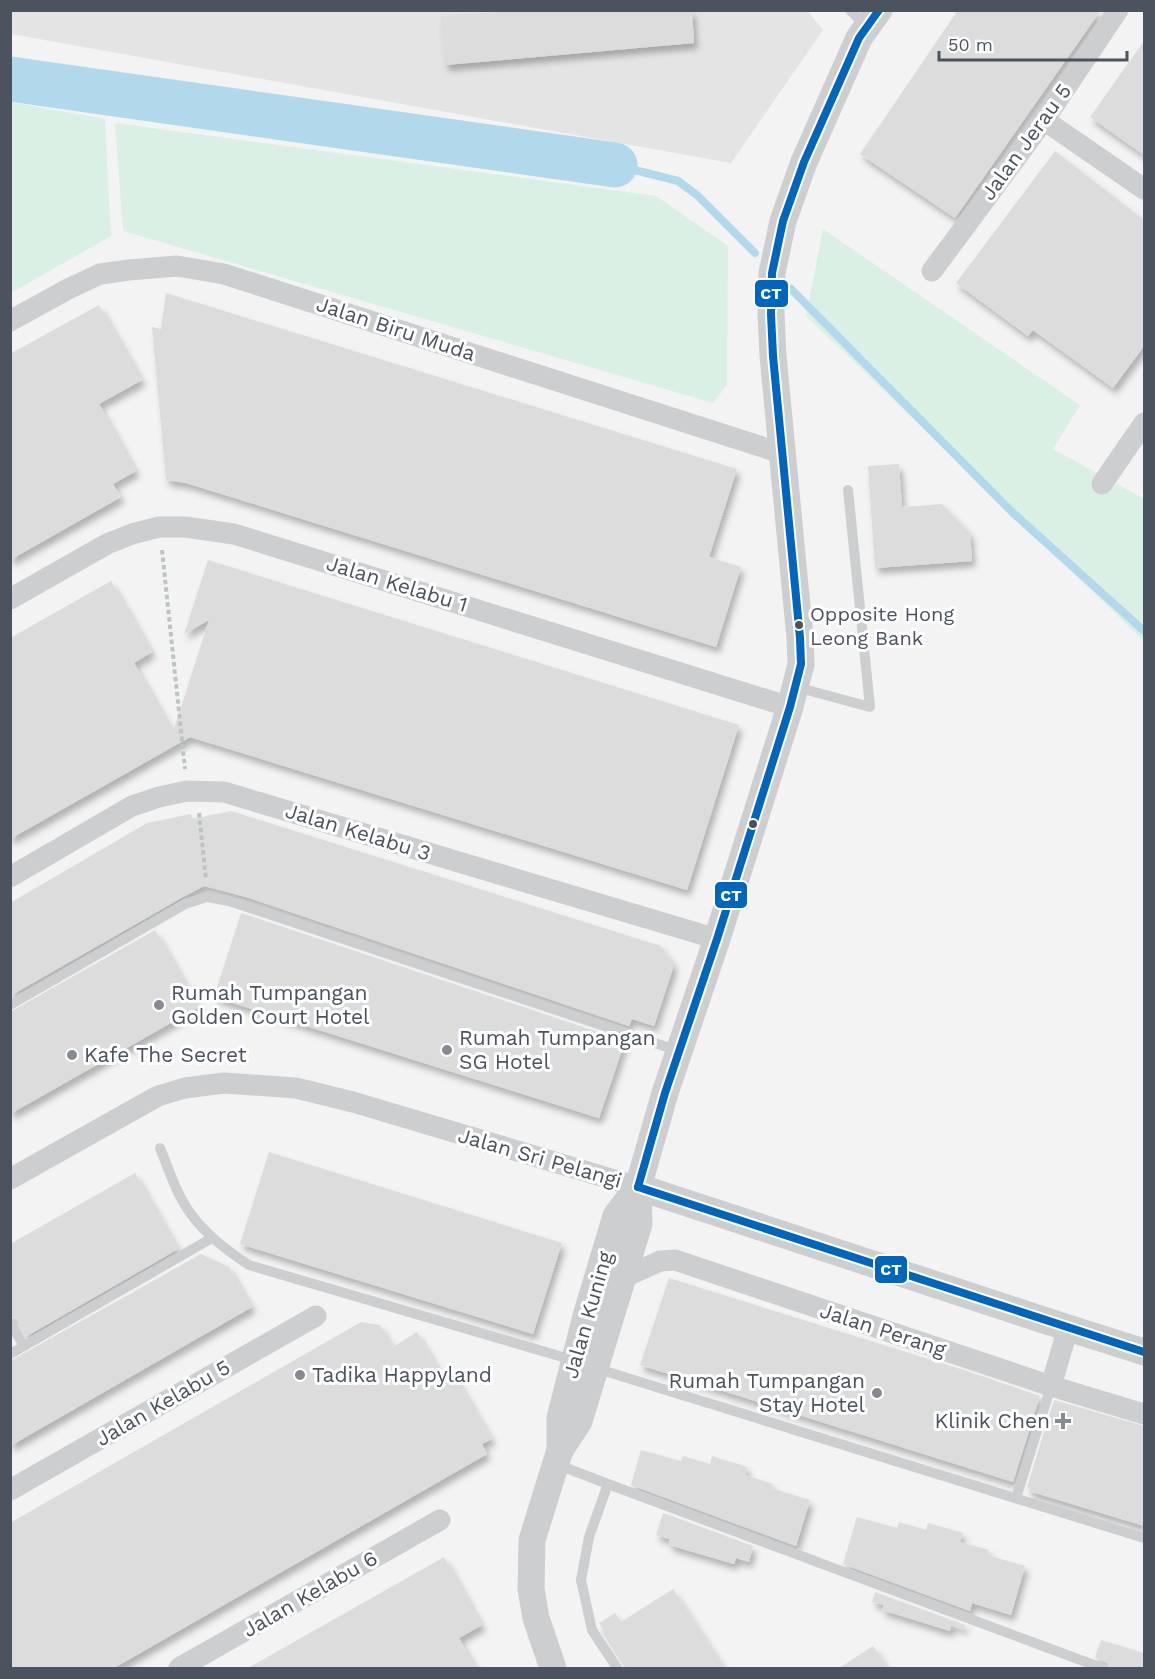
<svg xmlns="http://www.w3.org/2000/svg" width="1155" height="1679" font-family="'Work Sans',sans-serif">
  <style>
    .education { fill: #e5e4e4 }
    .green { fill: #daf0e4 }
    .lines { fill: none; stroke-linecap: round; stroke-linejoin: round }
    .stream { stroke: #b1d9eb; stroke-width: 8 }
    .river { stroke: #b1d9eb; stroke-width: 45 }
    .building { fill: #dcdcdd; filter: url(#shadow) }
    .path { stroke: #bcc5c3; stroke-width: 4; stroke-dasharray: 4.5 3; stroke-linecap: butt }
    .service { stroke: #cdced0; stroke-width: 10 }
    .minor { stroke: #cdced0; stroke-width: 21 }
    .tertiary { stroke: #cdced0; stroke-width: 27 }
    .bus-1-casing { stroke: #fff; stroke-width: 12 }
    .bus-1 { stroke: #0065bd; stroke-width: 8 }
    .bus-dot { fill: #4b535e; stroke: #fff; stroke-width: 2 }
    .poi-dot { fill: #868b92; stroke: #fff; stroke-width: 2 }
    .labels { text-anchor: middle; stroke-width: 6; stroke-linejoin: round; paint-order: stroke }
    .bus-label { font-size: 20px; fill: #4b535e; stroke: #fff; text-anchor: start }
    .street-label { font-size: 21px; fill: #4b535e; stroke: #fff }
    .poi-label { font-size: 21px; fill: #4b535e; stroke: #fff; text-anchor: start }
    .line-badge { stroke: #fff; stroke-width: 2 }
    .badge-label { font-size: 16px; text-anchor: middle; font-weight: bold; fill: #fff }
  </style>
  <defs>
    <filter id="shadow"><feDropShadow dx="3.5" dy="6" stdDeviation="3" flood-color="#0004"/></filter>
  </defs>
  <rect width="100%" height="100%" fill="#f3f3f3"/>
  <path class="education" d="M 807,10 L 823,30 L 731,163 L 11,34 L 10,11 Z"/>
  <g class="green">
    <path d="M 10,102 L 105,119 L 111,236 L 11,293 Z"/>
    <path d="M 115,123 L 656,196 L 728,246 L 727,385 L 713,403 L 123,231 Z"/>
    <path d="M 823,229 L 1080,405 L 1053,449 L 1144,499 L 1144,641 L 806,316 Z"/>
  </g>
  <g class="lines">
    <g class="stream">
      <path d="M 615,165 L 678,181 L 698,196 L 755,253"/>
      <path d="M 791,289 L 1011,511 L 1144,631"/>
    </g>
    <path class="river" d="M 10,79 L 615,165"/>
  </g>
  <g class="building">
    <path d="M 526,10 L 692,10 L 694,43 L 445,65 L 441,16 Z"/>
    <path d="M 958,10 L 1101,10 L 955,218 L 860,154 Z"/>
    <path d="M 1144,41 L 1144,155 L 1090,117 Z"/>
    <path d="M 1055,151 L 1144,220 L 1144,346 L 1113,388 L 1033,330 L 1028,336 L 956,283 Z"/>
    <path d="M 166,293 L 737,469 L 709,557 L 741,567 L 716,647 L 186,483 L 166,480 L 152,327 L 161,329 Z"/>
    <path d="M 99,305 L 142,380 L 99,404 L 136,471 L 113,484 L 121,497 L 10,560 L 10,354 Z"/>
    <path d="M 899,464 L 902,507 L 942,504 L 970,533 L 972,561 L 875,568 L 868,466 Z"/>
    <path d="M 208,560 L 739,725 L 687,890 L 190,737 L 10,839 L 10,638 L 111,581 L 152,652 L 134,663 L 173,732 L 209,620 L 184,634 Z"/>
    <path d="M 231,811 L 661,946 L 674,965 L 654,1026 L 632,1019 L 629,1026 L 246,897 L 204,886 L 181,898 L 10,996 L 10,903 L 147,823 L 191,814 L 192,819 Z"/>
    <path d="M 241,913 L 625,1041 L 599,1118 L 214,997 Z"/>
    <path d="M 155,930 L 199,1007 L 10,1114 L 10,1012 Z"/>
    <path d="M 269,1152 L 562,1243 L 533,1334 L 240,1244 Z"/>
    <path d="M 135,1173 L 178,1249 L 27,1336 L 16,1319 L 10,1316 L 10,1244 Z"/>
    <path d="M 201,1254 L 229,1267 L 252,1307 L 10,1446 L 10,1361 Z"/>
    <path d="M 669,1278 L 967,1371 L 1040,1396 L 1013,1482 L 640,1365 Z"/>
    <path d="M 361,1322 L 380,1325 L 393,1347 L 417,1332 L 446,1382 L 455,1376 L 492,1439 L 482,1444 L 487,1454 L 114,1668 L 10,1668 L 10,1523 Z"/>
    <path d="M 1054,1400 L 1144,1426 L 1144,1526 L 1029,1491 L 1030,1488 L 1027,1487 Z"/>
    <path d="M 641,1450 L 681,1461 L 683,1456 L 710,1464 L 712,1456 L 747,1467 L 745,1475 L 773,1484 L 771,1488 L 810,1500 L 796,1546 L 631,1485 Z"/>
    <path d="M 663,1513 L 753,1546 L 749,1562 L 736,1558 L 734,1564 L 669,1545 L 669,1539 L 656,1535 Z"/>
    <path d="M 857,1517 L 897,1528 L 899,1522 L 926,1530 L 928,1523 L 963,1533 L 960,1542 L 989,1550 L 987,1555 L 1025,1566 L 1011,1615 L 972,1603 L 970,1611 L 843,1564 Z"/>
    <path d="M 444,1557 L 482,1625 L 459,1638 L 476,1668 L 248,1668 Z"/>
    <path d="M 673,1589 L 724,1668 L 628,1668 L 599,1623 L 615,1613 L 621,1622 Z"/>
    <path d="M 875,1592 L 965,1625 L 964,1629 L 951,1625 L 950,1631 L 882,1610 L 884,1605 L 872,1602 Z"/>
    <path d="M 1101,1640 L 1144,1653 L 1144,1668 L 1109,1668 L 1107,1663 L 1095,1657 Z"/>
    <path d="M 873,1646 L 888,1668 L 839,1668 Z"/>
  </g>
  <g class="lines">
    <g class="path">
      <path d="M 162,550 L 185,769"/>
      <path d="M 199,813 L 206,880"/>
    </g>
    <g class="service">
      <path d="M 850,10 L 866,26"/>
      <path d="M 796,687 L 870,707 L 848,490"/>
      <path d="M 10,1005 L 185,904 L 207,897 L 229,901 L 679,1051"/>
      <path d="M 160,1148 C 167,1165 173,1184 182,1200 C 197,1228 223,1248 249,1265 L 573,1360"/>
      <path d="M 10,1323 L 24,1346"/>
      <path d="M 10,1354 L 212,1238"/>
      <path d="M 595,1368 L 1144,1538"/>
      <path d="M 556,1464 L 608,1484"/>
      <path d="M 1016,1498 L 1051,1386"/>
      <path d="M 617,1668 L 592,1630 L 581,1580 L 589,1537 L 608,1484 L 1102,1668"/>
    </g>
    <g class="minor">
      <path d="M 1044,120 L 1144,189"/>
      <path d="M 932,271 L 1044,120 L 1118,10"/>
      <path d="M 10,321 L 68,289 L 100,274 L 129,270 L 177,266 L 224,274 L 784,454"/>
      <path d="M 1102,484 L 1144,423"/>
      <path d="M 10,599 L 107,544 L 132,534 L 159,527 L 185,527 L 234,534 L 790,707"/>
      <path d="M 10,877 L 132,806 L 159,797 L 187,791 L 224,792 L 717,939"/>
      <path d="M 10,1179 L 158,1096 L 185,1088 L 224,1083 L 296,1088 L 353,1102 L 638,1187"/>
      <path d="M 623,1278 L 660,1261 L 675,1260 L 1051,1386 L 1144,1414"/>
      <path d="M 1051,1386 L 1068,1328"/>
      <path d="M 10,1490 L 316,1316"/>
      <path d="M 179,1668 L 440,1520"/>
    </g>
    <g class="tertiary">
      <path d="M 638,1187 L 1068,1328 L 1144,1352"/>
      <path d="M 560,1450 L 560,1418 L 586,1316 L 616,1216 L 638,1187"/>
      <path d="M 553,1668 L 536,1618 L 531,1589 L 532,1540 L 560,1450 L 579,1421 L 639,1224 L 638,1187 L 665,1093 L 717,939 L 790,707 L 801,664 L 800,638 L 773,356 L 771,314 L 772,273 L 783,221 L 804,162 L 859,38 L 879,10"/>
    </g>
    <defs>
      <g id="bus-1">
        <path d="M 638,1187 L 665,1093 L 717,939 L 790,707 L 801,664 L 800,638 L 773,356 L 771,314 L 772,273 L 783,221 L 804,162 L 859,38 L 879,10"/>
        <path d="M 638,1187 L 1144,1352"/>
      </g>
    </defs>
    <use href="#bus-1" class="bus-1-casing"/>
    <use href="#bus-1" class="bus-1"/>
  </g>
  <g class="bus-dot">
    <circle cx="799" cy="625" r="5"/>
    <circle cx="753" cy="824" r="5"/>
  </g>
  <g class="poi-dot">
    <circle cx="159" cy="1005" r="6"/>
    <circle cx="447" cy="1050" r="6"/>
    <circle cx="72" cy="1055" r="6"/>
    <circle cx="300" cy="1375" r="6"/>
    <circle cx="877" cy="1393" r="6"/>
    <path d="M1060 1412h6v6h6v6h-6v6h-6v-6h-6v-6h6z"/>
  </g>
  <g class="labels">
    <g class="bus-label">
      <text x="810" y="621">Opposite Hong<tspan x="810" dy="24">Leong Bank</tspan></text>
    </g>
    <g class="street-label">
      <text transform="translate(1026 142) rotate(-54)" y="7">Jalan Jerau 5</text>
      <text transform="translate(396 329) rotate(18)" y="7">Jalan Biru Muda</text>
      <text transform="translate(397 584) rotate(17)" y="7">Jalan Kelabu 1</text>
      <text transform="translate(358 832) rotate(17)" y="7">Jalan Kelabu 3</text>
      <text transform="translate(540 1158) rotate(16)" y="7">Jalan Sri Pelangi</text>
      <text transform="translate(588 1315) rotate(-74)" y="7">Jalan Kuning</text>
      <text transform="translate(883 1330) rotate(18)" y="7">Jalan Perang</text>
      <text transform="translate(163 1403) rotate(-30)" y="7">Jalan Kelabu 5</text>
      <text transform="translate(310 1594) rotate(-30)" y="7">Jalan Kelabu 6</text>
    </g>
    <g class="poi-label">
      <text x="171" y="1000">Rumah Tumpangan<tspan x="171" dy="24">Golden Court Hotel</tspan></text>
      <text x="459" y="1045">Rumah Tumpangan<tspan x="459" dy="24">SG Hotel</tspan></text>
      <text x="84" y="1062">Kafe The Secret</text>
      <text x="312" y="1382">Tadika Happyland</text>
      <text x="865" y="1388" text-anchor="end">Rumah Tumpangan<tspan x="865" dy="24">Stay Hotel</tspan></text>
      <text x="1050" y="1428" text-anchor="end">Klinik Chen</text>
    </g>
  </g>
  <g class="line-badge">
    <rect x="754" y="279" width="35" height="29" rx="6" fill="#0065bd"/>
    <rect x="714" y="881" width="34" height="28" rx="6" fill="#0065bd"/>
    <rect x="874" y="1255" width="34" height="29" rx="6" fill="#0065bd"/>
  </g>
  <g class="badge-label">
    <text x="771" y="299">CT</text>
    <text x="731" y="901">CT</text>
    <text x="891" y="1275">CT</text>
  </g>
  <rect width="1155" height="1679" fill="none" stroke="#4b535e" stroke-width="24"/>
  <path d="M939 51v9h188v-9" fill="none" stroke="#4b535e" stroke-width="3"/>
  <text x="948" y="51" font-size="18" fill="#4b535e" stroke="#ffffff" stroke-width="4.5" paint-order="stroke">50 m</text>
</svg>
